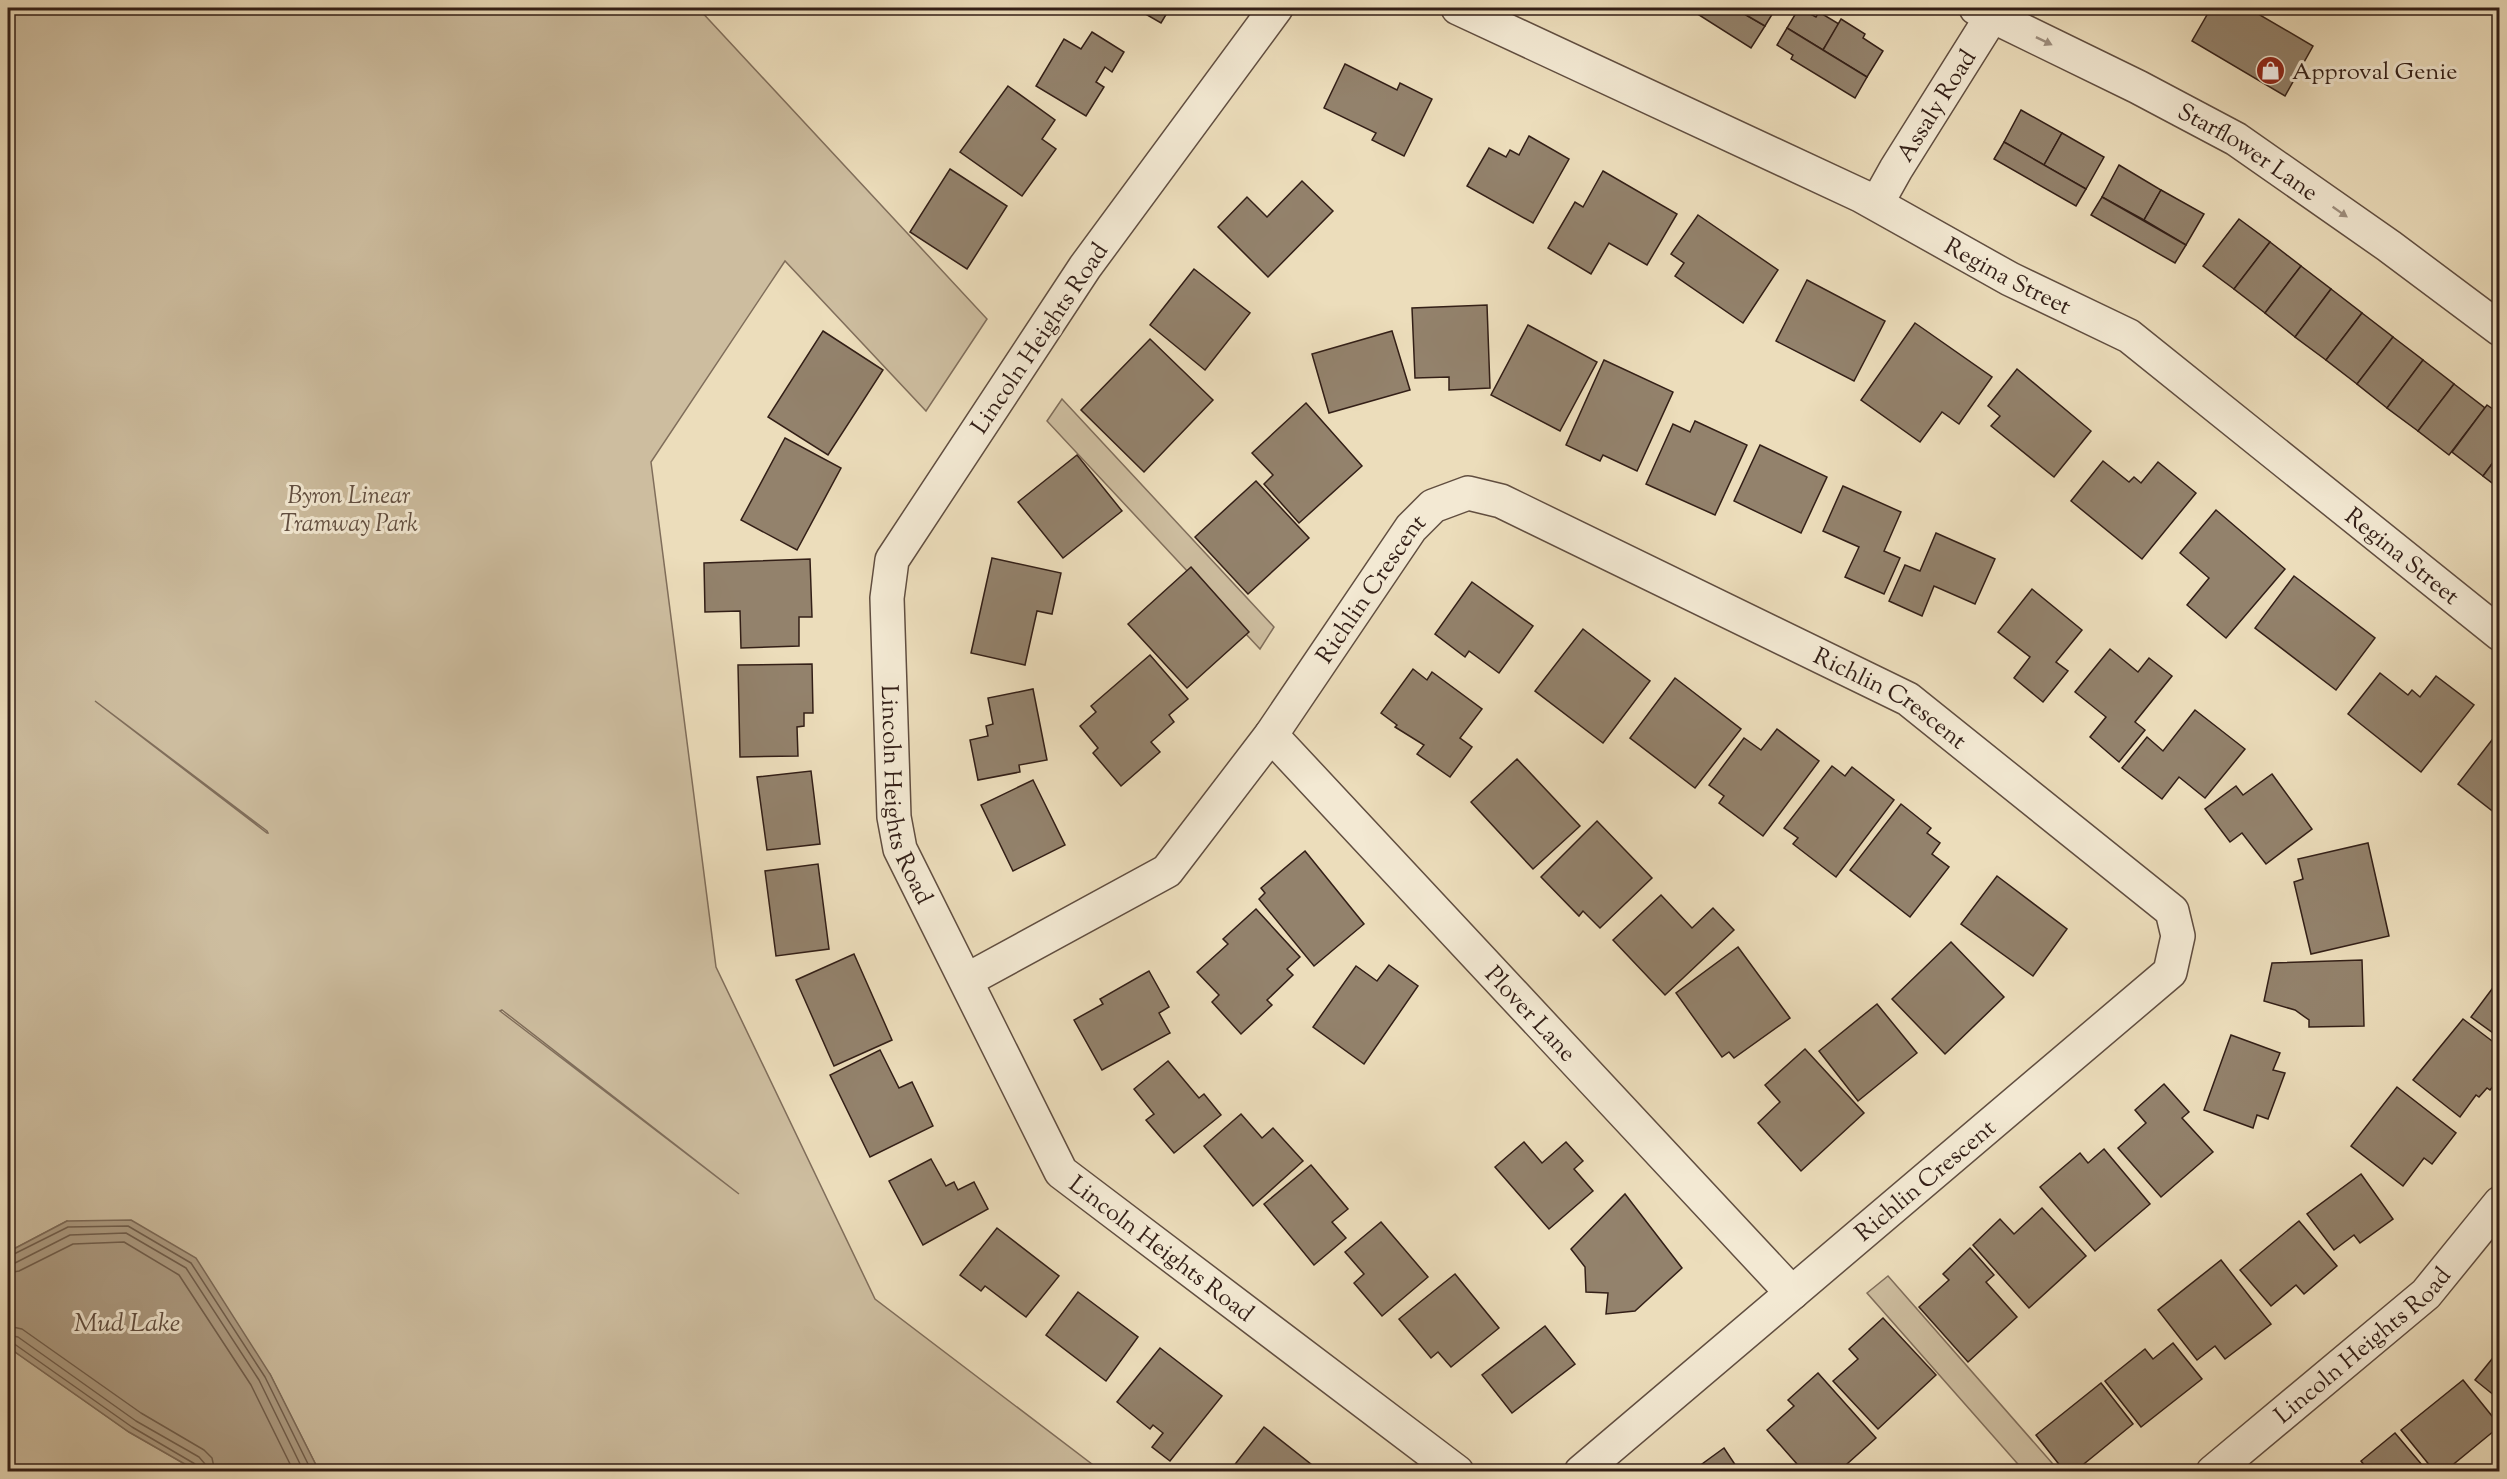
<svg xmlns="http://www.w3.org/2000/svg" width="2507" height="1479" font-family="'Sorts Mill Goudy',serif">
  <style>
    .green { fill: #cdbd9f; stroke: #806e5b; stroke-width: 1.5; fill-rule: evenodd }
    .water { fill: #ad9c83; stroke: #7c6a58; stroke-width: 1.5 }
    .lines { fill: none; stroke-linecap: round; stroke-linejoin: round }
    .shore { stroke: #705e4d; stroke-width: 1.5 }
    .building { fill: #93826c; stroke: #331f17; stroke-width: 1.5 }
    .minor-casing { stroke: #614e40; stroke-width: 36 }
    .minor { stroke: #f3e9d3; stroke-width: 33 }
    .oneway { fill: #9d8e7e }
    .labels { text-anchor: middle; stroke-width: 6; stroke-linejoin: round; paint-order: stroke }
    .poi-label { font-size: 24px; fill: #331f17; stroke: #f3e9d3; text-anchor: start }
    .street-label { font-size: 24px; fill: #331f17; stroke: #f3e9d3 }
    .park-label { font-size: 24px; font-style: italic; fill: #614e40; stroke: #f3e9d3 }
    .water-label { font-size: 26px; font-style: italic; fill: #5e4b3d; stroke: #f3e9d3 }
  </style>
  <rect width="100%" height="100%" fill="#ecddbb"/>
  <filter id="stains"><feTurbulence type="fractalNoise" baseFrequency=".00333" numOctaves="4"/><feColorMatrix values="0 0 0 0 .2 0 0 0 0 .09 0 0 0 0 .02 0 0 0 .5 -.17"/></filter>
  <radialGradient id="worn" r=".72"><stop offset=".6" stop-color="#630" stop-opacity="0"/><stop offset="1" stop-color="#630" stop-opacity=".3"/></radialGradient>
  <g class="green">
    <path d="M 8,8 L 698,8 L 987,319 L 926,411 L 785,261 L 651,462 L 716,967 L 875,1299 L 1101,1471 L 319,1471 L 270,1374 L 67,1221 L 8,1252 ZM 95,701 L 267,831 L 268,833 L 267,833 ZM 502,1010 L 739,1194 L 500,1011 Z"/>
    <path d="M 1062,399 L 1274,627 L 1260,649 L 1047,421 Z"/>
    <path d="M 1888,1276 L 2059,1471 L 2024,1471 L 1867,1293 Z"/>
    <path d="M 8,1347 L 129,1432 L 197,1471 L 8,1471 Z"/>
  </g>
  <path class="water" d="M 131,1220 L 196,1258 L 270,1374 L 319,1471 L 197,1471 L 129,1432 L 8,1347 L 8,1252 L 67,1221 Z"/>
  <g class="lines">
    <g class="shore">
      <path d="M 8,1257 L 68,1227 L 128,1226 L 191,1263 L 265,1377 L 312,1472"/>
      <path d="M 8,1264 L 15,1263 L 70,1235 L 126,1233 L 186,1268 L 259,1380 L 304,1472"/>
      <path d="M 8,1273 L 19,1271 L 73,1244 L 124,1242 L 179,1275 L 251,1385 L 294,1472"/>
      <path d="M 8,1326 L 22,1329 L 141,1413 L 204,1450 L 212,1458 L 215,1472"/>
      <path d="M 8,1335 L 18,1337 L 136,1421 L 199,1457 L 205,1464 L 206,1472"/>
      <path d="M 8,1342 L 13,1343 L 132,1427 L 195,1464 L 199,1472"/>
    </g>
  </g>
  <g class="building">
    <path d="M 1135,8 L 1170,8 L 1161,23 Z"/>
    <path d="M 1688,8 L 1734,8 L 1765,26 L 1751,48 Z"/>
    <path d="M 1734,8 L 1776,8 L 1765,26 Z"/>
    <path d="M 1799,8 L 1816,17 L 1819,12 L 1839,24 L 1823,50 L 1787,28 Z"/>
    <path d="M 2211,8 L 2248,8 L 2313,46 L 2285,96 L 2192,41 Z"/>
    <path d="M 1841,19 L 1865,34 L 1863,38 L 1883,51 L 1867,77 L 1823,50 Z"/>
    <path d="M 1787,28 L 1867,77 L 1855,98 L 1791,59 L 1793,55 L 1777,45 Z"/>
    <path d="M 1092,32 L 1124,52 L 1112,72 L 1105,67 L 1096,82 L 1104,87 L 1086,116 L 1036,86 L 1064,39 L 1081,49 Z"/>
    <path d="M 1345,64 L 1397,90 L 1400,83 L 1432,99 L 1404,156 L 1372,140 L 1376,133 L 1324,108 Z"/>
    <path d="M 1008,86 L 1055,120 L 1042,139 L 1056,149 L 1022,196 L 960,152 Z"/>
    <path d="M 2021,110 L 2062,133 L 2044,165 L 2004,142 Z"/>
    <path d="M 2062,133 L 2104,157 L 2086,189 L 2044,165 Z"/>
    <path d="M 1529,136 L 1569,159 L 1533,223 L 1467,186 L 1489,148 L 1506,157 L 1510,150 L 1519,155 Z"/>
    <path d="M 2004,142 L 2086,189 L 2076,206 L 1994,159 Z"/>
    <path d="M 2119,165 L 2161,190 L 2144,220 L 2102,197 Z"/>
    <path d="M 950,169 L 1007,206 L 967,269 L 910,232 Z"/>
    <path d="M 1603,171 L 1677,214 L 1647,265 L 1609,243 L 1591,274 L 1548,248 L 1575,202 L 1583,207 Z"/>
    <path d="M 1302,181 L 1333,211 L 1268,277 L 1218,227 L 1247,197 L 1267,217 Z"/>
    <path d="M 2161,190 L 2204,214 L 2186,245 L 2144,220 Z"/>
    <path d="M 2102,197 L 2186,245 L 2175,263 L 2091,215 Z"/>
    <path d="M 1698,215 L 1778,270 L 1743,323 L 1675,276 L 1684,263 L 1671,254 Z"/>
    <path d="M 2239,219 L 2270,242 L 2234,289 L 2203,266 Z"/>
    <path d="M 2270,242 L 2301,266 L 2265,313 L 2234,289 Z"/>
    <path d="M 2301,266 L 2331,289 L 2295,337 L 2265,313 Z"/>
    <path d="M 1194,269 L 1250,313 L 1205,370 L 1150,325 Z"/>
    <path d="M 1807,280 L 1885,321 L 1854,381 L 1776,341 Z"/>
    <path d="M 2331,289 L 2362,313 L 2326,360 L 2295,337 Z"/>
    <path d="M 1487,305 L 1490,388 L 1449,390 L 1449,377 L 1415,378 L 1412,308 Z"/>
    <path d="M 2362,313 L 2393,337 L 2357,384 L 2326,360 Z"/>
    <path d="M 1915,323 L 1992,377 L 1959,424 L 1942,412 L 1920,442 L 1861,400 Z"/>
    <path d="M 1528,325 L 1597,362 L 1560,431 L 1491,395 Z"/>
    <path d="M 823,331 L 883,370 L 828,455 L 768,417 Z"/>
    <path d="M 1392,331 L 1410,390 L 1329,413 L 1312,354 Z"/>
    <path d="M 2393,337 L 2423,360 L 2387,408 L 2357,384 Z"/>
    <path d="M 1150,339 L 1213,400 L 1144,472 L 1081,410 Z"/>
    <path d="M 1604,360 L 1673,392 L 1637,471 L 1603,455 L 1600,461 L 1566,445 Z"/>
    <path d="M 2423,360 L 2454,384 L 2418,431 L 2387,408 Z"/>
    <path d="M 2017,369 L 2091,431 L 2054,477 L 1991,426 L 2000,416 L 1988,406 Z"/>
    <path d="M 2454,384 L 2485,408 L 2449,455 L 2418,431 Z"/>
    <path d="M 1306,403 L 1362,466 L 1299,523 L 1264,484 L 1273,475 L 1252,453 Z"/>
    <path d="M 2487,405 L 2500,414 L 2500,453 L 2483,476 L 2452,452 Z"/>
    <path d="M 1695,421 L 1747,445 L 1715,515 L 1646,484 L 1673,424 L 1690,432 Z"/>
    <path d="M 785,438 L 841,468 L 797,550 L 741,520 Z"/>
    <path d="M 1760,445 L 1827,477 L 1801,533 L 1734,501 Z"/>
    <path d="M 2500,453 L 2500,489 L 2483,476 Z"/>
    <path d="M 1077,455 L 1122,511 L 1063,558 L 1018,502 Z"/>
    <path d="M 2103,461 L 2129,482 L 2134,477 L 2141,483 L 2158,462 L 2196,493 L 2142,559 L 2071,501 Z"/>
    <path d="M 1256,481 L 1309,538 L 1248,594 L 1195,537 Z"/>
    <path d="M 1843,486 L 1901,512 L 1884,551 L 1900,558 L 1884,594 L 1845,577 L 1859,547 L 1823,531 Z"/>
    <path d="M 2216,510 L 2285,569 L 2226,638 L 2187,605 L 2209,578 L 2180,553 Z"/>
    <path d="M 1936,533 L 1995,559 L 1975,604 L 1934,586 L 1922,616 L 1889,601 L 1905,565 L 1920,571 Z"/>
    <path d="M 992,558 L 1061,573 L 1052,614 L 1037,611 L 1025,665 L 971,653 Z"/>
    <path d="M 810,559 L 812,617 L 799,617 L 799,646 L 741,648 L 740,611 L 705,612 L 704,563 Z"/>
    <path d="M 1191,567 L 1249,632 L 1187,688 L 1128,624 Z"/>
    <path d="M 2294,576 L 2375,638 L 2336,690 L 2255,628 Z"/>
    <path d="M 1472,582 L 1533,626 L 1499,673 L 1469,651 L 1465,657 L 1435,634 Z"/>
    <path d="M 2032,589 L 2082,630 L 2056,662 L 2068,671 L 2043,702 L 2014,678 L 2030,657 L 1998,632 Z"/>
    <path d="M 1583,629 L 1650,681 L 1603,743 L 1535,691 Z"/>
    <path d="M 2110,649 L 2138,672 L 2149,658 L 2172,676 L 2135,722 L 2145,730 L 2119,762 L 2090,737 L 2106,717 L 2075,692 Z"/>
    <path d="M 1150,655 L 1188,699 L 1169,715 L 1174,722 L 1151,742 L 1160,752 L 1121,786 L 1093,753 L 1098,748 L 1080,726 L 1096,712 L 1091,706 Z"/>
    <path d="M 812,664 L 813,713 L 804,713 L 804,726 L 797,727 L 798,756 L 740,757 L 738,665 Z"/>
    <path d="M 1413,669 L 1427,680 L 1432,672 L 1482,709 L 1460,738 L 1472,747 L 1450,777 L 1417,754 L 1424,745 L 1395,727 L 1397,725 L 1381,713 Z"/>
    <path d="M 2380,673 L 2408,695 L 2412,690 L 2420,697 L 2436,676 L 2474,705 L 2421,772 L 2348,714 Z"/>
    <path d="M 1675,678 L 1741,729 L 1695,788 L 1630,738 Z"/>
    <path d="M 1033,689 L 1047,760 L 1019,765 L 1020,772 L 978,780 L 970,740 L 988,736 L 986,726 L 993,724 L 988,698 Z"/>
    <path d="M 2195,710 L 2245,749 L 2205,798 L 2179,777 L 2162,799 L 2122,768 L 2147,737 L 2163,751 Z"/>
    <path d="M 1777,729 L 1819,761 L 1763,836 L 1719,803 L 1724,796 L 1709,785 L 1744,738 L 1761,750 Z"/>
    <path d="M 2495,736 L 2500,739 L 2500,817 L 2458,784 Z"/>
    <path d="M 1517,759 L 1580,826 L 1533,869 L 1471,802 Z"/>
    <path d="M 1832,766 L 1845,776 L 1852,767 L 1894,800 L 1836,877 L 1793,844 L 1798,838 L 1784,828 Z"/>
    <path d="M 811,771 L 820,844 L 767,850 L 757,777 Z"/>
    <path d="M 2272,774 L 2312,829 L 2266,864 L 2242,833 L 2230,842 L 2205,809 L 2236,786 L 2243,795 Z"/>
    <path d="M 1033,780 L 1065,845 L 1013,871 L 981,805 Z"/>
    <path d="M 1901,804 L 1931,828 L 1927,833 L 1940,843 L 1932,854 L 1949,867 L 1910,917 L 1850,870 Z"/>
    <path d="M 1597,821 L 1652,878 L 1600,928 L 1583,911 L 1579,916 L 1541,877 Z"/>
    <path d="M 2368,843 L 2389,936 L 2311,954 L 2294,882 L 2303,879 L 2298,859 Z"/>
    <path d="M 1305,851 L 1364,924 L 1314,966 L 1259,899 L 1265,893 L 1261,888 Z"/>
    <path d="M 818,864 L 829,949 L 776,956 L 765,871 Z"/>
    <path d="M 1997,876 L 2067,929 L 2033,976 L 1961,924 Z"/>
    <path d="M 1661,895 L 1692,928 L 1713,908 L 1734,930 L 1665,995 L 1613,940 Z"/>
    <path d="M 1256,909 L 1300,957 L 1287,969 L 1293,975 L 1267,1000 L 1272,1005 L 1241,1034 L 1212,1002 L 1219,995 L 1197,972 L 1228,944 L 1223,939 Z"/>
    <path d="M 1951,942 L 2004,997 L 1945,1054 L 1892,999 Z"/>
    <path d="M 1738,947 L 1790,1018 L 1734,1058 L 1729,1052 L 1722,1057 L 1676,993 Z"/>
    <path d="M 854,954 L 892,1040 L 834,1066 L 796,980 Z"/>
    <path d="M 2362,960 L 2364,1026 L 2309,1027 L 2309,1020 L 2295,1010 L 2264,1001 L 2272,963 Z"/>
    <path d="M 1389,965 L 1418,986 L 1364,1064 L 1313,1027 L 1356,966 L 1377,981 Z"/>
    <path d="M 1149,971 L 1169,1007 L 1159,1013 L 1170,1033 L 1102,1070 L 1074,1020 L 1103,1004 L 1100,999 Z"/>
    <path d="M 2500,975 L 2500,1038 L 2471,1017 L 2495,985 L 2493,983 Z"/>
    <path d="M 1877,1004 L 1917,1053 L 1858,1101 L 1819,1051 Z"/>
    <path d="M 2463,1019 L 2500,1047 L 2500,1078 L 2490,1090 L 2487,1088 L 2479,1097 L 2476,1095 L 2460,1117 L 2413,1080 Z"/>
    <path d="M 2231,1035 L 2280,1053 L 2273,1070 L 2285,1073 L 2268,1119 L 2257,1115 L 2253,1128 L 2204,1110 Z"/>
    <path d="M 1805,1049 L 1864,1113 L 1801,1171 L 1758,1123 L 1780,1102 L 1765,1085 Z"/>
    <path d="M 880,1050 L 899,1088 L 912,1082 L 933,1126 L 870,1157 L 830,1075 Z"/>
    <path d="M 1168,1061 L 1199,1098 L 1204,1094 L 1221,1115 L 1174,1153 L 1146,1120 L 1154,1114 L 1134,1089 Z"/>
    <path d="M 2164,1084 L 2189,1112 L 2182,1118 L 2213,1152 L 2161,1197 L 2118,1148 L 2146,1123 L 2135,1110 Z"/>
    <path d="M 2397,1087 L 2456,1133 L 2432,1164 L 2424,1158 L 2403,1186 L 2351,1146 Z"/>
    <path d="M 1241,1114 L 1262,1138 L 1273,1128 L 1303,1161 L 1253,1206 L 1204,1146 Z"/>
    <path d="M 1524,1142 L 1542,1163 L 1566,1142 L 1583,1161 L 1574,1169 L 1593,1191 L 1549,1229 L 1495,1167 Z"/>
    <path d="M 2104,1149 L 2150,1204 L 2095,1251 L 2040,1187 L 2080,1153 L 2088,1163 Z"/>
    <path d="M 931,1159 L 946,1186 L 954,1182 L 958,1190 L 974,1182 L 988,1209 L 923,1245 L 889,1181 Z"/>
    <path d="M 1311,1165 L 1348,1209 L 1332,1222 L 1346,1238 L 1314,1265 L 1264,1204 Z"/>
    <path d="M 2361,1174 L 2393,1219 L 2360,1243 L 2354,1235 L 2334,1250 L 2307,1214 Z"/>
    <path d="M 1625,1194 L 1682,1268 L 1635,1311 L 1606,1314 L 1608,1293 L 1586,1292 L 1585,1267 L 1571,1249 Z"/>
    <path d="M 2042,1208 L 2086,1256 L 2029,1308 L 1973,1245 L 2000,1219 L 2014,1234 Z"/>
    <path d="M 2299,1221 L 2337,1266 L 2304,1294 L 2296,1285 L 2271,1306 L 2240,1270 Z"/>
    <path d="M 1381,1222 L 1428,1277 L 1382,1316 L 1354,1283 L 1364,1274 L 1345,1252 Z"/>
    <path d="M 997,1228 L 1059,1276 L 1026,1317 L 985,1286 L 981,1291 L 960,1275 Z"/>
    <path d="M 1970,1248 L 1994,1275 L 1986,1282 L 2017,1317 L 1968,1362 L 1919,1307 L 1949,1280 L 1943,1274 Z"/>
    <path d="M 2221,1260 L 2271,1324 L 2225,1359 L 2215,1346 L 2197,1360 L 2158,1310 Z"/>
    <path d="M 1455,1274 L 1499,1328 L 1451,1367 L 1438,1352 L 1431,1358 L 1399,1319 Z"/>
    <path d="M 1078,1292 L 1138,1337 L 1106,1381 L 1046,1335 Z"/>
    <path d="M 1883,1318 L 1936,1375 L 1878,1429 L 1833,1381 L 1858,1359 L 1849,1349 Z"/>
    <path d="M 1545,1326 L 1575,1364 L 1512,1413 L 1482,1375 Z"/>
    <path d="M 2173,1343 L 2202,1379 L 2141,1427 L 2105,1381 L 2145,1349 L 2153,1359 Z"/>
    <path d="M 1160,1348 L 1222,1396 L 1170,1461 L 1152,1447 L 1163,1433 L 1153,1425 L 1150,1429 L 1117,1402 Z"/>
    <path d="M 2500,1349 L 2500,1400 L 2475,1380 Z"/>
    <path d="M 1818,1373 L 1876,1438 L 1838,1472 L 1804,1472 L 1767,1430 L 1794,1406 L 1788,1400 Z"/>
    <path d="M 2463,1380 L 2500,1426 L 2444,1472 L 2435,1472 L 2401,1430 Z"/>
    <path d="M 2101,1383 L 2133,1424 L 2074,1472 L 2065,1472 L 2036,1435 Z"/>
    <path d="M 1264,1427 L 1321,1472 L 1229,1472 Z"/>
    <path d="M 2395,1433 L 2428,1472 L 2366,1472 L 2368,1470 L 2361,1461 Z"/>
    <path d="M 1724,1448 L 1740,1472 L 1691,1472 Z"/>
  </g>
  <g class="lines">
    <defs>
      <g id="minor">
        <path id="s1" d="M 1276,8 L 1085,267 L 892,560 L 887,598 L 894,817 L 900,849 L 1061,1172 L 1457,1472"/>
        <path id="s2" d="M 1458,8 L 1862,196 L 2010,279 L 2129,336 L 2500,634"/>
        <path id="s3" d="M 1976,8 L 2138,87 L 2236,139 L 2389,246 L 2500,329"/>
        <path id="s4" d="M 1877,203 L 1896,169 L 1997,8"/>
        <path id="s5" d="M 1271,735 L 1792,1293"/>
        <path id="s6" d="M 967,980 L 1167,871 L 1271,735 L 1411,528 L 1433,506 L 1468,493 L 1501,501 L 1908,699 L 2172,911 L 2178,936 L 2170,972 L 1581,1472"/>
        <path id="s7" d="M 2213,1472 L 2426,1294 L 2500,1203"/>
      </g>
    </defs>
    <use href="#minor" class="minor-casing"/>
    <use href="#minor" class="minor"/>
  </g>
  <defs><path id="oneway-solid" d="M-6-.8H1V-3.2L6.5 0L1 3.2V.8H-6Z" transform="scale(1.5)"/></defs>
  <g class="oneway">
    <use href="#oneway-solid" transform="translate(2044 41) rotate(26)"/>
    <use href="#oneway-solid" transform="translate(2340 212) rotate(35)"/>
  </g>
  <defs>
    <symbol id="shop-disc" viewBox="-11 -11 22 22"><circle r="9.5" fill="#8f2418" stroke="#f3e9d3"/><path d="M-5-2.5h2.3a2.7 3.5 0 0 1 5.4 0H5L5.5 6h-11ZM-1.5-2.5h3a1.5 2.3 0 0 0-3 0Z" fill="#fff"/></symbol>
  </defs>
  <g fill-rule="evenodd">
    <use href="#shop-disc" x="2254" y="54" width="33" height="33"/>
  </g>
  <g class="labels">
    <g class="poi-label">
      <text x="2292" y="79">Approval Genie</text>
    </g>
    <g class="street-label">
      <text dy="8" stroke="none"><textPath href="#s4" startOffset="114">Assaly Road</textPath></text>
      <text dy="8" stroke="none"><textPath href="#s3" startOffset="308">Starflower Lane</textPath></text>
      <text dy="8" stroke="none"><textPath href="#s2" startOffset="612">Regina Street</textPath></text>
      <text transform="translate(1039 338) rotate(-56)" y="8">Lincoln Heights Road</text>
      <text dy="8" stroke="none"><textPath href="#s2" startOffset="1098">Regina Street</textPath></text>
      <text dy="8" stroke="none"><textPath href="#s6" startOffset="576">Richlin Crescent</textPath></text>
      <text dy="8" stroke="none"><textPath href="#s6" startOffset="1188">Richlin Crescent</textPath></text>
      <text dy="8" stroke="none"><textPath href="#s1" startOffset="910">Lincoln Heights Road</textPath></text>
      <text dy="8" stroke="none"><textPath href="#s5" startOffset="381">Plover Lane</textPath></text>
      <text transform="translate(1925 1180) rotate(-40)" y="8">Richlin Crescent</text>
      <text dy="8" stroke="none"><textPath href="#s1" startOffset="1450">Lincoln Heights Road</textPath></text>
      <text dy="8" stroke="none"><textPath href="#s7" startOffset="196">Lincoln Heights Road</textPath></text>
    </g>
    <g class="park-label">
      <text x="349" y="503">Byron Linear<tspan x="349" dy="28">Tramway Park</tspan></text>
    </g>
    <g class="water-label">
      <text x="127" y="1331">Mud Lake</text>
    </g>
  </g>
  <rect width="2507" height="1479" fill="none" stroke="#ecddbb" stroke-width="30"/>
  <rect x="9" y="9" width="2489" height="1461" fill="none" stroke="#331f17" stroke-width="3"/>
  <rect x="15" y="15" width="2477" height="1449" fill="none" stroke="#331f17" stroke-width="1.5"/>
  <rect width="100%" height="100%" filter="url(#stains)"/>
  <rect width="100%" height="100%" fill="url(#worn)"/>
</svg>
